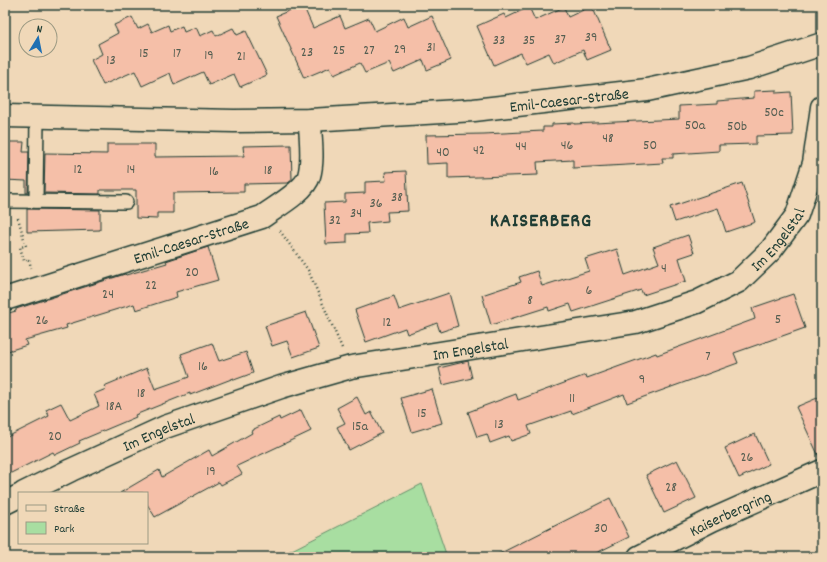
<svg xmlns="http://www.w3.org/2000/svg" width="827" height="562" font-family="Dekko,sans-serif">
  <style>
    .green { fill: #a8dea1; stroke: #648e6a }
    .building { fill: #f5bfa8; stroke: #1f3d34 }
    .lines { fill: none; stroke-linecap: round; stroke-linejoin: round }
    .lane-casing { stroke: #1f3d34; stroke-width: 16 }
    .street-casing { stroke: #1f3d34; stroke-width: 25 }
    .path { stroke: #1f3d34; stroke-width: 2.5; stroke-dasharray: 1 3; stroke-linecap: butt }
    .lane { stroke: #f0d8b8; stroke-width: 13 }
    .street { stroke: #f0d8b8; stroke-width: 22 }
    .labels { text-anchor: middle; stroke-width: 3.5; stroke-linejoin: round; paint-order: stroke }
    .number-label { font-size: 14px; fill: #545e51 }
    .street-label { font-size: 16px; fill: #1f3d34; stroke: #f0d8b8 }
    .district-label { font-size: 20px; font-weight: bold; letter-spacing: 1px; fill: #1f3d34; stroke: #f0d8b8 }
  </style>
  <rect width="100%" height="100%" fill="#f0d8b8"/>
  <filter id="ink" filterUnits="userSpaceOnUse"><feTurbulence type="fractalNoise" baseFrequency=".025" numOctaves="2"/><feDisplacementMap in="SourceGraphic" scale="8" xChannelSelector="R" yChannelSelector="G"/><feConvolveMatrix kernelMatrix="1 2 1 2 8 2 1 2 1" color-interpolation-filters="sRGB"/></filter>
  <g filter="url(#ink)">
    <path class="green" d="M 422,484 L 447,557 L 278,557 Z"/>
    <g class="building">
      <path d="M 303,5 L 313,28 L 340,16 L 345,28 L 369,18 L 375,31 L 404,17 L 408,27 L 432,16 L 451,60 L 427,70 L 423,60 L 394,73 L 389,63 L 365,73 L 360,63 L 334,75 L 330,67 L 304,78 L 276,16 Z"/>
      <path d="M 592,6 L 611,50 L 587,60 L 583,50 L 554,63 L 549,53 L 526,63 L 521,53 L 494,65 L 477,26 L 504,14 L 506,18 L 529,7 L 535,20 L 564,7 L 568,17 Z"/>
      <path d="M 132,17 L 138,29 L 148,24 L 152,32 L 168,25 L 170,31 L 182,26 L 184,32 L 196,27 L 200,36 L 213,30 L 216,36 L 233,28 L 237,35 L 246,31 L 267,75 L 240,87 L 234,74 L 209,85 L 203,72 L 174,85 L 170,73 L 142,86 L 135,71 L 103,85 L 91,60 L 102,54 L 98,44 L 118,33 L 114,25 Z"/>
      <path d="M 776,90 L 776,93 L 791,92 L 793,135 L 756,136 L 756,144 L 719,145 L 719,151 L 673,154 L 673,158 L 662,158 L 663,163 L 573,168 L 573,160 L 537,162 L 538,175 L 448,178 L 448,163 L 427,164 L 426,135 L 484,134 L 543,131 L 543,127 L 552,127 L 552,124 L 574,123 L 574,124 L 679,119 L 679,106 L 717,104 L 717,101 L 754,98 L 754,91 Z"/>
      <path d="M 5,142 L 24,142 L 23,152 L 29,152 L 28,193 L 26,193 L 26,181 L 5,180 Z"/>
      <path d="M 107,144 L 155,144 L 155,157 L 244,156 L 243,146 L 291,145 L 292,180 L 288,183 L 244,184 L 244,192 L 173,193 L 173,213 L 157,213 L 157,219 L 136,218 L 136,190 L 100,190 L 100,194 L 44,193 L 45,153 L 107,154 Z"/>
      <path d="M 406,171 L 408,211 L 387,212 L 388,221 L 367,223 L 368,233 L 347,234 L 347,243 L 326,244 L 324,203 L 345,202 L 345,194 L 365,193 L 365,182 L 386,181 L 385,172 Z"/>
      <path d="M 742,183 L 755,222 L 726,232 L 718,208 L 675,222 L 670,207 Z"/>
      <path d="M 27,209 L 100,210 L 100,230 L 27,232 Z"/>
      <path d="M 688,235 L 694,253 L 679,258 L 686,281 L 643,295 L 641,290 L 573,312 L 570,304 L 549,311 L 548,307 L 491,325 L 482,295 L 521,282 L 519,277 L 537,271 L 542,286 L 589,271 L 585,259 L 617,249 L 625,275 L 659,263 L 653,247 Z"/>
      <path d="M 208,247 L 218,280 L 176,292 L 177,297 L 136,310 L 134,304 L 66,325 L 67,328 L 25,340 L 27,345 L 5,352 L 5,314 L 16,311 L 16,309 L 125,274 L 126,275 L 167,263 L 166,261 Z"/>
      <path d="M 449,293 L 458,326 L 440,332 L 437,323 L 407,334 L 405,328 L 366,342 L 355,310 L 394,296 L 399,310 Z"/>
      <path d="M 793,294 L 805,328 L 734,353 L 738,363 L 627,403 L 624,394 L 572,414 L 571,411 L 528,426 L 531,434 L 511,441 L 509,436 L 490,443 L 487,434 L 477,437 L 468,412 L 516,394 L 518,400 L 586,375 L 587,378 L 656,353 L 657,355 L 755,319 L 752,308 Z"/>
      <path d="M 306,312 L 319,348 L 293,357 L 287,341 L 272,346 L 265,326 Z"/>
      <path d="M 212,343 L 219,361 L 246,352 L 253,373 L 234,380 L 234,378 L 190,395 L 190,393 L 135,415 L 136,417 L 79,441 L 80,443 L 55,455 L 53,452 L 5,476 L 5,438 L 49,416 L 46,410 L 61,403 L 70,420 L 99,406 L 94,394 L 106,389 L 104,386 L 147,368 L 155,389 L 189,377 L 181,354 Z"/>
      <path d="M 468,361 L 472,378 L 443,385 L 439,368 Z"/>
      <path d="M 432,389 L 442,423 L 412,432 L 401,398 Z"/>
      <path d="M 822,396 L 822,459 L 820,459 L 796,407 Z"/>
      <path d="M 357,397 L 366,415 L 371,412 L 382,433 L 349,450 L 337,427 L 345,423 L 337,408 Z"/>
      <path d="M 301,410 L 311,431 L 237,466 L 242,474 L 221,485 L 219,482 L 155,517 L 147,504 L 147,493 L 120,493 L 159,470 L 162,477 L 209,450 L 212,456 L 252,433 L 251,431 L 254,430 L 254,429 L 279,417 L 280,420 Z"/>
      <path d="M 755,434 L 769,464 L 739,478 L 725,448 Z"/>
      <path d="M 677,460 L 696,498 L 664,513 L 646,475 Z"/>
      <path d="M 610,498 L 629,537 L 588,557 L 493,557 Z"/>
    </g>
    <g class="lines">
      <defs>
        <g id="lane">
          <path d="M 5,201 L 126,202"/>
          <path d="M 36,201 L 37,116"/>
        </g>
        <g id="street">
          <path id="s1" d="M 5,116 L 234,121 L 310,120 L 474,110 L 647,90 L 749,68 L 822,44"/>
          <path id="s2" d="M 5,299 L 262,217 C 274,208 305,191 309,176 C 314,159 310,138 310,120"/>
          <path id="s3" d="M 24,493 L 71,470 L 165,427 L 281,387 L 351,367 L 636,322 L 697,302 L 739,281 L 771,250 L 797,215 L 814,163 L 822,107"/>
          <path d="M 5,503 L 19,496"/>
          <path id="s4" d="M 639,557 L 712,520 L 822,471"/>
        </g>
      </defs>
      <use href="#lane" class="lane-casing"/>
      <use href="#street" class="street-casing"/>
      <g class="path">
        <path d="M 18,218 L 26,246 L 20,247 L 24,261 L 29,259 L 31,268"/>
        <path d="M 280,231 L 308,270 L 342,348"/>
      </g>
      <use href="#lane" class="lane"/>
      <use href="#street" class="street"/>
    </g>
  </g>
  <g class="labels">
    <g class="number-label">
      <text x="591" y="41">39</text>
      <text x="560" y="43">37</text>
      <text x="499" y="44">33</text>
      <text x="529" y="44">35</text>
      <text x="431" y="51">31</text>
      <text x="400" y="53">29</text>
      <text x="339" y="54">25</text>
      <text x="369" y="54">27</text>
      <text x="307" y="56">23</text>
      <text x="144" y="57">15</text>
      <text x="177" y="57">17</text>
      <text x="209" y="59">19</text>
      <text x="241" y="60">21</text>
      <text x="111" y="64">13</text>
      <text x="774" y="116">50c</text>
      <text x="695" y="129">50a</text>
      <text x="737" y="130">50b</text>
      <text x="608" y="142">48</text>
      <text x="567" y="149">46</text>
      <text x="650" y="149">50</text>
      <text x="521" y="150">44</text>
      <text x="479" y="154">42</text>
      <text x="443" y="156">40</text>
      <text x="78" y="173">12</text>
      <text x="131" y="173">14</text>
      <text x="268" y="174">18</text>
      <text x="214" y="175">16</text>
      <text x="397" y="201">38</text>
      <text x="376" y="207">36</text>
      <text x="356" y="217">34</text>
      <text x="335" y="224">32</text>
      <text x="664" y="272">4</text>
      <text x="192" y="276">20</text>
      <text x="151" y="289">22</text>
      <text x="589" y="294">6</text>
      <text x="108" y="298">24</text>
      <text x="530" y="304">8</text>
      <text x="778" y="323">5</text>
      <text x="42" y="324">26</text>
      <text x="387" y="326">12</text>
      <text x="708" y="360">7</text>
      <text x="203" y="370">16</text>
      <text x="642" y="383">9</text>
      <text x="141" y="397">18</text>
      <text x="572" y="402">11</text>
      <text x="114" y="410">18A</text>
      <text x="422" y="417">15</text>
      <text x="499" y="428">13</text>
      <text x="360" y="430">15a</text>
      <text x="55" y="440">20</text>
      <text x="747" y="461">26</text>
      <text x="211" y="475">19</text>
      <text x="671" y="491">28</text>
      <text x="601" y="532">30</text>
    </g>
    <g class="street-label">
      <text dy="6" stroke="none"><textPath href="#s1" startOffset="565">Emil-Caesar-Straße</textPath></text>
      <text dy="6" stroke="none"><textPath href="#s3" startOffset="808">Im Engelstal</textPath></text>
      <text dy="6" stroke="none"><textPath href="#s2" startOffset="195">Emil-Caesar-Straße</textPath></text>
      <text dy="6" stroke="none"><textPath href="#s3" startOffset="472">Im Engelstal</textPath></text>
      <text dy="6" stroke="none"><textPath href="#s3" startOffset="148">Im Engelstal</textPath></text>
      <text dy="6" stroke="none"><textPath href="#s4" startOffset="101">Kaiserbergring</textPath></text>
    </g>
    <g class="district-label">
      <text x="541" y="226">KAISERBERG</text>
    </g>
  </g>
  <rect width="827" height="562" fill="none" stroke="#f0d8b8" stroke-width="20"/>
  <rect x="10" y="10" width="807" height="542" fill="none" stroke="#1f3d34" stroke-width="1.5" filter="url(#ink)"/>
  <rect x="18" y="492" width="130" height="52" fill="#f0d8b8" stroke="#9c9a83"/>
  <rect x="26" y="505" width="20" height="6" fill="#f0d8b8" stroke="#9c9a83"/>
  <text x="54" y="512" font-size="12" fill="#1f3d34">Straße</text>
  <rect x="26" y="522" width="20" height="12" fill="#a8dea1" stroke="#9c9a83"/>
  <text x="54" y="532" font-size="12" fill="#1f3d34">Park</text>
  <g transform="translate(38 38) rotate(10)"><circle r="19" fill="#f0d8b8" stroke="#9c9a83"/>
  <path d="M0-3L7 15L0 10L-7 15Z" fill="#1f6fb2"/>
  <text y="-6" font-size="11" font-weight="bold" text-anchor="middle" fill="#1f3d34">N</text>
  </g>
</svg>
